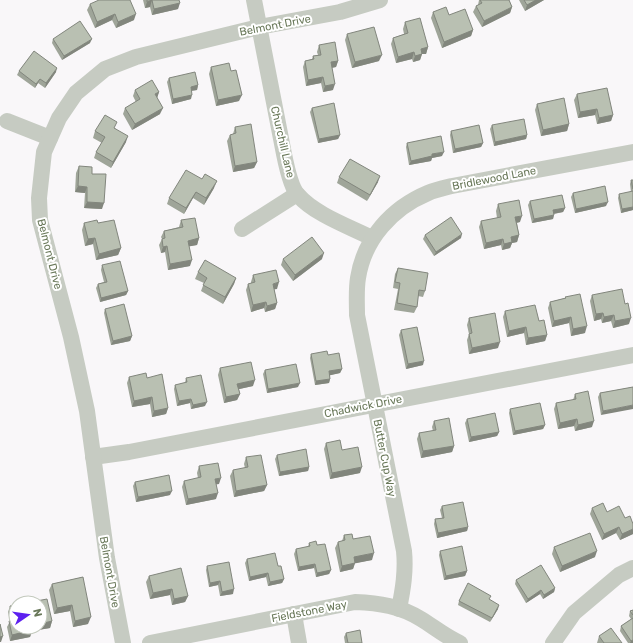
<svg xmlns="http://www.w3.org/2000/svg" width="633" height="643" font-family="Rubik,sans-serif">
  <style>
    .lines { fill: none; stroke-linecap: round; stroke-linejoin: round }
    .minor { stroke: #c6cbc2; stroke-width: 16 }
    .wall { fill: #9fa599 }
    .shaded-wall { fill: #82867d }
    .building { fill: #b9c0b2; stroke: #82867d }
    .labels { text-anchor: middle; stroke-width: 4; stroke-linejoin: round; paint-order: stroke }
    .street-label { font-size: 11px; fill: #697859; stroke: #fff }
  </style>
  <rect width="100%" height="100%" fill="#f9f7f9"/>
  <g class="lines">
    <g class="minor">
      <path d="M 254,0 L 284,154 C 286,164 291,188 298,195 C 314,214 350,227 372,238"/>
      <path d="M 7,121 L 50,138"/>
      <path d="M 242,229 L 297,194"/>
      <path d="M 93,457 L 129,452 L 633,355"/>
      <path d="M 399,609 C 403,589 406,571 404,551 L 357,315 C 357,302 356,290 358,278 C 364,239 392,208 428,193 C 435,190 444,188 452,186 L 633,152"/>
      <path d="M 294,614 L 299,643"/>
      <path d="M 123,643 L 107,558 L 87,411 L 71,337 L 40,220 L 39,198 L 44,152 L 59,118 L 76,93 L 105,69 L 136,57 L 259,27 L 340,12 L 380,0"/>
      <path d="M 150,643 L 355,602 C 379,603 400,606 421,619 C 434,627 446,637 460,643"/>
      <path d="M 553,643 L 574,613 L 619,575 L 633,568"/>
    </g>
  </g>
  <g class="wall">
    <path d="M 143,0 L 179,0 L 178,9 L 152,15 L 150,7 L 145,8 Z"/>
    <path d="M 479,0 L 509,0 L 512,7 L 510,13 L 482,27 L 473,12 L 476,6 L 478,5 Z"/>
    <path d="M 519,0 L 544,0 L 525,11 Z"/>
    <path d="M 90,4 L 134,20 L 116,28 L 112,20 L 95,28 L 87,10 Z"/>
    <path d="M 433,12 L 449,15 L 473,30 L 471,36 L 442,48 L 431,18 Z"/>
    <path d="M 405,22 L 428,47 L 426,54 L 422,54 L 420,60 L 413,62 L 412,59 L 396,63 L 391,44 L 393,38 L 404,34 L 403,29 Z"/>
    <path d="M 347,34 L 379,61 L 352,68 L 345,40 Z"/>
    <path d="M 53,39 L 90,43 L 62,60 L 52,43 Z"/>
    <path d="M 319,45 L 338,61 L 336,67 L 332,68 L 333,90 L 323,92 L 321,83 L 306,86 L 303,67 L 305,61 L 312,59 L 313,56 L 318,55 L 317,52 Z"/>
    <path d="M 211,67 L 231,71 L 239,101 L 216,106 L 209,74 Z"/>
    <path d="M 19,71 L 56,72 L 45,88 L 38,83 L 35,88 L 17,75 Z"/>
    <path d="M 169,78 L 198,85 L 197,90 L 191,91 L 191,99 L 172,104 L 167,82 Z"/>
    <path d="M 135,90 L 159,92 L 157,98 L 160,114 L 132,130 L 123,114 L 125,108 L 136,102 L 133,96 Z"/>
    <path d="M 577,94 L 613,115 L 611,121 L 597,124 L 595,115 L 578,118 L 574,100 Z"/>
    <path d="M 537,104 L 569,124 L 567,131 L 541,136 L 535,110 Z"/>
    <path d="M 312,108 L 340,135 L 338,139 L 318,143 L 310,112 Z"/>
    <path d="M 492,125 L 527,135 L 526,139 L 494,146 L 490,129 Z"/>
    <path d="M 235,127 L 257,162 L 254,168 L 233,172 L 227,141 L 230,135 L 233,134 Z"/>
    <path d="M 115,128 L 126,142 L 111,168 L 94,158 L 96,152 L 102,143 L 93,138 L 95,131 Z"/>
    <path d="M 451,131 L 483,143 L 481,147 L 453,153 L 450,135 Z"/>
    <path d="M 407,143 L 442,156 L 432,158 L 431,161 L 409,165 L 406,147 Z"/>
    <path d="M 79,166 L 92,174 L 102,209 L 84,208 L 85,193 L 75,192 L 76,173 Z"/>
    <path d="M 339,177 L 378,182 L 367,201 L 337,183 Z"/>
    <path d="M 631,180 L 633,180 L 633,210 L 621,213 L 618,198 L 619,194 L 631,192 L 630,184 Z"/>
    <path d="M 214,188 L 204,205 L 193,198 L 184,214 L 167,204 L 169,198 Z"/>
    <path d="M 573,193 L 606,206 L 575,213 L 571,197 Z"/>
    <path d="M 530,201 L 565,208 L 563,212 L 554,214 L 553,219 L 532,223 L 528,205 Z"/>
    <path d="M 498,204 L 520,222 L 517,223 L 519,235 L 517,242 L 512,243 L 510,248 L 502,250 L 501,245 L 484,249 L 479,227 L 481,221 L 497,218 L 496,211 Z"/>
    <path d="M 181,220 L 199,238 L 197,245 L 189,246 L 190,266 L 168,270 L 165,252 L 161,253 L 159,245 L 162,239 L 161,237 L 164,231 L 179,227 Z"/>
    <path d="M 84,223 L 98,223 L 121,248 L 118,255 L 96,260 L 93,244 L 85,246 L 82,230 Z"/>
    <path d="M 425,235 L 461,238 L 434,256 L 423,239 Z"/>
    <path d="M 283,259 L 322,259 L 293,281 L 281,265 Z"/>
    <path d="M 102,265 L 128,291 L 126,295 L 100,302 L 96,288 L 98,284 L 104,282 L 101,270 Z"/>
    <path d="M 398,268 L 425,291 L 423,297 L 418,296 L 417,307 L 414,313 L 394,310 L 398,289 L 393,288 L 395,274 Z"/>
    <path d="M 198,272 L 236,278 L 234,284 L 223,304 L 201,291 L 204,283 L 195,279 Z"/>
    <path d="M 253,275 L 277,289 L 274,289 L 277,303 L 275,309 L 265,312 L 264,308 L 251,312 L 246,290 L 248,284 L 251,283 L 251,282 Z"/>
    <path d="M 592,295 L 629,324 L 613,328 L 611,321 L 602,323 L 601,319 L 594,321 L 590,301 Z"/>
    <path d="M 565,297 L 585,333 L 571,336 L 569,323 L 552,327 L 548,308 L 550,302 L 565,298 Z"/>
    <path d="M 105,309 L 132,336 L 130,341 L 111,345 L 104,313 Z"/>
    <path d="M 505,311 L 539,321 L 547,335 L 545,341 L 526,345 L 524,333 L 507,337 L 503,317 Z"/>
    <path d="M 469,318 L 498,348 L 469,354 L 467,340 L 469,334 L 467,325 Z"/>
    <path d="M 401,330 L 423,365 L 406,369 L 399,335 Z"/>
    <path d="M 311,354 L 328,355 L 342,369 L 340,373 L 330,375 L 330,379 L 329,383 L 315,385 L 310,358 Z"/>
    <path d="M 220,368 L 253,386 L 239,389 L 240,394 L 237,400 L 224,403 L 218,375 Z"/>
    <path d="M 265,370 L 298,387 L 267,393 L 263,374 Z"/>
    <path d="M 129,377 L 147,378 L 168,408 L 166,414 L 152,417 L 150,404 L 132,407 L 127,383 Z"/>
    <path d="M 186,378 L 205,406 L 191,409 L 190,403 L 177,406 L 174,389 L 175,385 L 185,383 Z"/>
    <path d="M 633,387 L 601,415 L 598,397 L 600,393 Z"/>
    <path d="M 575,394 L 592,427 L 575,431 L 574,426 L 558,429 L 554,409 L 556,403 L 573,400 Z"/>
    <path d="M 510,409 L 545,425 L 543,429 L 513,435 L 509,413 Z"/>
    <path d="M 467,419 L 499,432 L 497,436 L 469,442 L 465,423 Z"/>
    <path d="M 434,421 L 454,446 L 452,452 L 421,458 L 417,439 L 419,433 L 433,431 L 432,427 Z"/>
    <path d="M 326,443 L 342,450 L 360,473 L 330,479 L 324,449 Z"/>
    <path d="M 277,455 L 309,467 L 308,471 L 279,476 L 275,459 Z"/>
    <path d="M 246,457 L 267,485 L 264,491 L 234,497 L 230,476 L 233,470 L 245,468 L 244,464 Z"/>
    <path d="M 199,466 L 219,484 L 216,484 L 216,499 L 186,505 L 182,487 L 184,481 L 198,478 L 197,473 Z"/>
    <path d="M 135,482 L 170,495 L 136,502 L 133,486 Z"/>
    <path d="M 442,506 L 468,527 L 467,531 L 437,538 L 434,524 L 435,519 L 442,518 L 440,510 Z"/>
    <path d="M 592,508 L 625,518 L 633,534 L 620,540 L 616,533 L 602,540 L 590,514 Z"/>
    <path d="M 344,535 L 353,539 L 372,560 L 355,563 L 353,569 L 340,572 L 335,548 L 338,542 L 342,541 Z"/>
    <path d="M 309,543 L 317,545 L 331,570 L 329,574 L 316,577 L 314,568 L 298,571 L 294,554 L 296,549 L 308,547 Z"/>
    <path d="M 554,547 L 595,557 L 560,572 L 552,554 Z"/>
    <path d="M 440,551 L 467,571 L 465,576 L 444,580 L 439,555 Z"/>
    <path d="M 247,559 L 278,566 L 284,579 L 282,583 L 268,586 L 266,577 L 249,581 L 245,563 Z"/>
    <path d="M 207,566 L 233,594 L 220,596 L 218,585 L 209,587 L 206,570 Z"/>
    <path d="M 149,576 L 188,596 L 185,602 L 172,605 L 170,595 L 150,599 L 146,582 Z"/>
    <path d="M 83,577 L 88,624 L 73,627 L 70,611 L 54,614 L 49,590 L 52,584 Z"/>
    <path d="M 516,580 L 555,588 L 554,592 L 543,599 L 540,594 L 526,603 L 515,584 Z"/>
    <path d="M 490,600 L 498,609 L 490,622 L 458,605 L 459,601 Z"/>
    <path d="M 10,606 L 52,621 L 50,628 L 32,631 L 30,637 L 10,641 L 7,627 L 10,621 L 8,612 Z"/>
    <path d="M 633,610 L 633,643 L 628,643 L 620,631 L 621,626 L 631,619 L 629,616 L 630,611 Z"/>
    <path d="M 346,633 L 362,643 L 345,643 L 344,637 Z"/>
    <path d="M 599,636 L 622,643 L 597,643 Z"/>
  </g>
  <g class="shaded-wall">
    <path d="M 152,0 L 150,7 L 145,8 L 147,2 Z"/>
    <path d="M 536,0 L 544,0 L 525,11 L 527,5 Z"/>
    <path d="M 180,3 L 178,9 L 152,15 L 154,9 Z"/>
    <path d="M 512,7 L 510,13 L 482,27 L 484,21 Z"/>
    <path d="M 115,14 L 112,20 L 95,28 L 97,22 Z"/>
    <path d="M 136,14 L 134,20 L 116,28 L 118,22 Z"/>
    <path d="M 473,30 L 471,36 L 442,48 L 444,42 Z"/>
    <path d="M 92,39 L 90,43 L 62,60 L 64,56 Z"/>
    <path d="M 428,47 L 426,54 L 422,54 L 420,60 L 413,62 L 415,56 L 421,49 Z"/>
    <path d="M 414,52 L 412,59 L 396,63 L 398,57 Z"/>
    <path d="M 382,55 L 379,61 L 352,68 L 355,62 Z"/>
    <path d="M 338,61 L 336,67 L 329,68 L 331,62 Z"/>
    <path d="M 57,68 L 56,72 L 45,88 L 46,83 Z"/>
    <path d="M 323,77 L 321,83 L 306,86 L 308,80 Z"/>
    <path d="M 40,79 L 38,83 L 35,88 L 36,84 Z"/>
    <path d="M 335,84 L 333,90 L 323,92 L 325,86 Z"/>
    <path d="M 198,85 L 197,90 L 189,91 L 191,87 Z"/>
    <path d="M 159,92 L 157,98 L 155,94 Z"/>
    <path d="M 192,95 L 191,99 L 172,104 L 173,99 Z"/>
    <path d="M 242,95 L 239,101 L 216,106 L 218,100 Z"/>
    <path d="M 163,108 L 160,114 L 132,130 L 135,124 Z"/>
    <path d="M 597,109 L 595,115 L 578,118 L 580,112 Z"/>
    <path d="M 613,115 L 611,121 L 597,124 L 599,118 Z"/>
    <path d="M 569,124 L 567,131 L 541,136 L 543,130 Z"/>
    <path d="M 340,135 L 338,139 L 318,143 L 319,139 Z"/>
    <path d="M 527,135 L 526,139 L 494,146 L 495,142 Z"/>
    <path d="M 128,136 L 126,142 L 111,168 L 113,162 Z"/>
    <path d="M 483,143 L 481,147 L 453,153 L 455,149 Z"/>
    <path d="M 444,152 L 442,156 L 432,158 L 431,161 L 409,165 L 411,161 L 432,154 Z"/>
    <path d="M 257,162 L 254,168 L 233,172 L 235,166 Z"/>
    <path d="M 380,176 L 378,182 L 367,201 L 370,195 Z"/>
    <path d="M 217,181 L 214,188 L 204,205 L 206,198 Z"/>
    <path d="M 78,186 L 87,187 L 85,193 L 75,192 Z"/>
    <path d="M 196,192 L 193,198 L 184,214 L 186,208 Z"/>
    <path d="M 87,202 L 104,203 L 102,209 L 84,208 Z"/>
    <path d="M 608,202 L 606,206 L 575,213 L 576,209 Z"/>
    <path d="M 633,207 L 633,210 L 621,213 L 622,209 Z"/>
    <path d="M 565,208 L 563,212 L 552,214 L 553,210 Z"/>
    <path d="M 554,215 L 553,219 L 532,223 L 534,219 Z"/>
    <path d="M 522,216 L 520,222 L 513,223 L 515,217 Z"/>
    <path d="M 462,234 L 461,238 L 434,256 L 436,252 Z"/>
    <path d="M 519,235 L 517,242 L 512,243 L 510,248 L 502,250 L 504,244 L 511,237 Z"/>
    <path d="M 95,238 L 93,244 L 85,246 L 88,239 Z"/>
    <path d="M 199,238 L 197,245 L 186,247 L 188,241 Z"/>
    <path d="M 503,239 L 501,245 L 484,249 L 486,243 Z"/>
    <path d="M 167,246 L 165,252 L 161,253 L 163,247 Z"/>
    <path d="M 121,248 L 118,255 L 96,260 L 99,254 Z"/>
    <path d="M 324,253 L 322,259 L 293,281 L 295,275 Z"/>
    <path d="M 192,260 L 190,266 L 168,270 L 170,264 Z"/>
    <path d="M 236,278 L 234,284 L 223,304 L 225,297 Z"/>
    <path d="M 279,282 L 277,289 L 270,290 L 273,284 Z"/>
    <path d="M 128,291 L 126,295 L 100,302 L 101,298 Z"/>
    <path d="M 266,302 L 264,308 L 251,312 L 253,305 Z"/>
    <path d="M 277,303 L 275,309 L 265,312 L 267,306 Z"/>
    <path d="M 603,313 L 601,319 L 594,321 L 596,314 Z"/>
    <path d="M 614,315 L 611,321 L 602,323 L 604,317 Z"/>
    <path d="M 571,317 L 569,323 L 552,327 L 554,321 Z"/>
    <path d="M 631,318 L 629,324 L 613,328 L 615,321 Z"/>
    <path d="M 587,326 L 585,333 L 571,336 L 573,329 Z"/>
    <path d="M 526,327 L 524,333 L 507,337 L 509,331 Z"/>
    <path d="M 547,335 L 545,341 L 526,345 L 528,338 Z"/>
    <path d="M 132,336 L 130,341 L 111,345 L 113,341 Z"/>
    <path d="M 500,342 L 498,348 L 469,354 L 472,348 Z"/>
    <path d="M 424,361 L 423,365 L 406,369 L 408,364 Z"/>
    <path d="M 342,369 L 340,373 L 327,376 L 329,371 Z"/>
    <path d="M 330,379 L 329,383 L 315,385 L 316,381 Z"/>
    <path d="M 255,380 L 253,386 L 235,390 L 237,384 Z"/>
    <path d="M 300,383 L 298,387 L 267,393 L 268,389 Z"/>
    <path d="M 240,394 L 237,400 L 224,403 L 226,397 Z"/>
    <path d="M 152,397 L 150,404 L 132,407 L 134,401 Z"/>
    <path d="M 191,399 L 190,403 L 177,406 L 179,401 Z"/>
    <path d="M 207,402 L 205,406 L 191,409 L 193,405 Z"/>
    <path d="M 633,405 L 633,409 L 601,415 L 603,411 Z"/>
    <path d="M 168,408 L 166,414 L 152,417 L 154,411 Z"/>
    <path d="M 577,419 L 574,426 L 558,429 L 560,423 Z"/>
    <path d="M 594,421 L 592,427 L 575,431 L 578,425 Z"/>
    <path d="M 545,425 L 543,429 L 513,435 L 515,431 Z"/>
    <path d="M 499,432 L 497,436 L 469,442 L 471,437 Z"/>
    <path d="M 454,446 L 452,452 L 421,458 L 423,451 Z"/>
    <path d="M 309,467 L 308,471 L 279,476 L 280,472 Z"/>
    <path d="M 362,467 L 360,473 L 330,479 L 332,473 Z"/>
    <path d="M 221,478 L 219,484 L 213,485 L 215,479 Z"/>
    <path d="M 267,485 L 264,491 L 234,497 L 236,491 Z"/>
    <path d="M 172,491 L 170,495 L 136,502 L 138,497 Z"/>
    <path d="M 218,493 L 216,499 L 186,505 L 188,499 Z"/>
    <path d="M 468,527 L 467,531 L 437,538 L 438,533 Z"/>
    <path d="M 619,527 L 616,533 L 602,540 L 604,534 Z"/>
    <path d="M 633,529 L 633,534 L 620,540 L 622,534 Z"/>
    <path d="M 597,551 L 595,557 L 560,572 L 562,566 Z"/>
    <path d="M 374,553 L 372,560 L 352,564 L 354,557 Z"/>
    <path d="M 355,563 L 353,569 L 340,572 L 342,566 Z"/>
    <path d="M 315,564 L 314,568 L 298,571 L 299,567 Z"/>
    <path d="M 331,570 L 329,574 L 316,577 L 317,573 Z"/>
    <path d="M 467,571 L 465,576 L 444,580 L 446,576 Z"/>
    <path d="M 268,573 L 266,577 L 249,581 L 250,577 Z"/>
    <path d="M 284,579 L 282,583 L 268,586 L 270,582 Z"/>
    <path d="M 220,581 L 218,585 L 209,587 L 210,583 Z"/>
    <path d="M 555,588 L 554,592 L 543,599 L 544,595 Z"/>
    <path d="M 172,589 L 170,595 L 150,599 L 153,593 Z"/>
    <path d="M 234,589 L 233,594 L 220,596 L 222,592 Z"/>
    <path d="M 541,590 L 540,594 L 526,603 L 528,599 Z"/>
    <path d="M 188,596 L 185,602 L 172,605 L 174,599 Z"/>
    <path d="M 72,605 L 70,611 L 54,614 L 57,608 Z"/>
    <path d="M 499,605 L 498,609 L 490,622 L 492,618 Z"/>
    <path d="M 91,617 L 88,624 L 73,627 L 75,621 Z"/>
    <path d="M 52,621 L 50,628 L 32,631 L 30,637 L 10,641 L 12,635 L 31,627 L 40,627 L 40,624 Z"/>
    <path d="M 3,636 L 1,642 L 0,642 L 0,637 Z"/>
    <path d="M 633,640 L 633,643 L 630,643 L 631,641 Z"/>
  </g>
  <g class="building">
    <path d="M 99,0 L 130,0 L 136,14 L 118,22 L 115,14 L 97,22 L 90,4 Z"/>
    <path d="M 147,0 L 179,0 L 180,3 L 154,9 L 152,0 L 147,2 Z"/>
    <path d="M 480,0 L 509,0 L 512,7 L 484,21 L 476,6 L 482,3 Z"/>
    <path d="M 524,0 L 536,0 L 527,5 Z"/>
    <path d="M 446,7 L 449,15 L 465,9 L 473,30 L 444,42 L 433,12 Z"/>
    <path d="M 420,18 L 428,47 L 421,49 L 422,54 L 415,56 L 414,52 L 398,57 L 393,38 L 408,33 L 405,22 Z"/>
    <path d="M 80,21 L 92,39 L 64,56 L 53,39 Z"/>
    <path d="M 374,27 L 382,55 L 355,62 L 347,34 Z"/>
    <path d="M 335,42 L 338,61 L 331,62 L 335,84 L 325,86 L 323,77 L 308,80 L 305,61 L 314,59 L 313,56 L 321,55 L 319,45 Z"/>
    <path d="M 34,51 L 57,68 L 46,83 L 40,79 L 36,84 L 19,71 Z"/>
    <path d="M 229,63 L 231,71 L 236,70 L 242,95 L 218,100 L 211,67 Z"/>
    <path d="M 195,72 L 198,85 L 191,87 L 192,95 L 173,99 L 169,78 Z"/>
    <path d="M 152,80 L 159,92 L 155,94 L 163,108 L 135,124 L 125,108 L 140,99 L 135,90 Z"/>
    <path d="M 607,88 L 613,115 L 599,118 L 597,109 L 580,112 L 577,94 Z"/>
    <path d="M 564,98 L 569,124 L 543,130 L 537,104 Z"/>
    <path d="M 334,103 L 340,135 L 319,139 L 312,108 Z"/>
    <path d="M 105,115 L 117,122 L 114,128 L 128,136 L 113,162 L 96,152 L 105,137 L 95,131 Z"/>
    <path d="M 524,119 L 527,135 L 495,142 L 492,125 Z"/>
    <path d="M 251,124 L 257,162 L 235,166 L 230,135 L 236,133 L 235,127 Z"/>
    <path d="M 479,125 L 483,143 L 455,149 L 451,131 Z"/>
    <path d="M 441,136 L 444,152 L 432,154 L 432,156 L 411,161 L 407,143 Z"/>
    <path d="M 350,159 L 380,176 L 370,195 L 339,177 Z"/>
    <path d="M 79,166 L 92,167 L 92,174 L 106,174 L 104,203 L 87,202 L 87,187 L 78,186 Z"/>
    <path d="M 186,170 L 202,179 L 205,174 L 217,181 L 206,198 L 196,192 L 186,208 L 169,198 Z"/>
    <path d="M 631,180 L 633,180 L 633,189 Z"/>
    <path d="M 605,186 L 608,202 L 576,209 L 573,193 Z"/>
    <path d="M 633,191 L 633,207 L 622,209 L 619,194 Z"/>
    <path d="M 562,195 L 565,208 L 553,210 L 554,215 L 534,219 L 530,201 Z"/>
    <path d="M 519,200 L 522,216 L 515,217 L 519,235 L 511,237 L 512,242 L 504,244 L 503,239 L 486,243 L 481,221 L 501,217 L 498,204 Z"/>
    <path d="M 451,217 L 462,234 L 436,252 L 425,235 Z"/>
    <path d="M 195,218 L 199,238 L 188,241 L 192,260 L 170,264 L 167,246 L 163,247 L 162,239 L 165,238 L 164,231 L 183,227 L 181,220 Z"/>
    <path d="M 97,220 L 98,223 L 114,220 L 121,248 L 99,254 L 95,238 L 88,239 L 84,223 Z"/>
    <path d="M 312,237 L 324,253 L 295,275 L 283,259 Z"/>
    <path d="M 205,260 L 236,278 L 225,297 L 203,285 L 207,278 L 198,272 Z"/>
    <path d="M 120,261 L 128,291 L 101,298 L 98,284 L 107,282 L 102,265 Z"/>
    <path d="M 398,268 L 428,273 L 425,291 L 419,290 L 417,307 L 397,303 L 400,283 L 395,282 Z"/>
    <path d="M 276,270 L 279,282 L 273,284 L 277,303 L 267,306 L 266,302 L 253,305 L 248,284 L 255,282 L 253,275 Z"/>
    <path d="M 622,289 L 625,304 L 628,303 L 631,318 L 615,321 L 614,315 L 604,317 L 603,313 L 596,314 L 592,295 Z"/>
    <path d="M 580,294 L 587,326 L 573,329 L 571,317 L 554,321 L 550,302 L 566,298 L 565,297 Z"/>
    <path d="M 124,304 L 132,336 L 113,341 L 105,309 Z"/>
    <path d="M 535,305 L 539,321 L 544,320 L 547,335 L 528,338 L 526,327 L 509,331 L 505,311 Z"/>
    <path d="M 495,313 L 500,342 L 472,348 L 469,334 L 472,333 L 469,318 Z"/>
    <path d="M 417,327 L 424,361 L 408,364 L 401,330 Z"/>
    <path d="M 327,351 L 328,355 L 339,353 L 342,369 L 329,371 L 330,379 L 316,381 L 311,354 Z"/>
    <path d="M 251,362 L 255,380 L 237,384 L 240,394 L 226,397 L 220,368 Z"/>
    <path d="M 296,364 L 300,383 L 268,389 L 265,370 Z"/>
    <path d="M 146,373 L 147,378 L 162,374 L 168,408 L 154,411 L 152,397 L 134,401 L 129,377 Z"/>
    <path d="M 201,375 L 207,402 L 193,405 L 191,399 L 179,401 L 175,385 L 187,382 L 186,378 Z"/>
    <path d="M 633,387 L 633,405 L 603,411 L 600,393 Z"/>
    <path d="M 588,391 L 594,421 L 578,425 L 577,419 L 560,423 L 556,403 L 576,399 L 575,394 Z"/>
    <path d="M 540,403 L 545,425 L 515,431 L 510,409 Z"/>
    <path d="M 495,413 L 499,432 L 471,437 L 467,419 Z"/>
    <path d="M 449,418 L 454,446 L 423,451 L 419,433 L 436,430 L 434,421 Z"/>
    <path d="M 340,440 L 342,450 L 358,447 L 362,467 L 332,473 L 326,443 Z"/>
    <path d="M 306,449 L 309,467 L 280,472 L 277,455 Z"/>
    <path d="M 261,455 L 267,485 L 236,491 L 233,470 L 248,467 L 246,457 Z"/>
    <path d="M 218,463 L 221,478 L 215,479 L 218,493 L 188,499 L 184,481 L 201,477 L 199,466 Z"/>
    <path d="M 169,475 L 172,491 L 138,497 L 135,482 Z"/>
    <path d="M 463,502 L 468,527 L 438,533 L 435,519 L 444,518 L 442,506 Z"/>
    <path d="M 603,503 L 607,512 L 619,506 L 625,518 L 630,516 L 633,524 L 633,529 L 622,534 L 619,527 L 604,534 L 592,508 Z"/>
    <path d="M 590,533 L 597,551 L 562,566 L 554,547 Z"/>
    <path d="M 352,534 L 353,539 L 370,536 L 374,553 L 354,557 L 355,563 L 342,566 L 338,542 L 345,540 L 344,535 Z"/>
    <path d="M 316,541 L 317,545 L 325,544 L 331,570 L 317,573 L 315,564 L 299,567 L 296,549 L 310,546 L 309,543 Z"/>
    <path d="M 462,546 L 467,571 L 446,576 L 440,551 Z"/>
    <path d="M 275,553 L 278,566 L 281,566 L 284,579 L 270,582 L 268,573 L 250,577 L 247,559 Z"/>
    <path d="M 229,562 L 234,589 L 222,592 L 220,581 L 210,583 L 207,566 Z"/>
    <path d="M 541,565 L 555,588 L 544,595 L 541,590 L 528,599 L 516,580 Z"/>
    <path d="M 181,568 L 188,596 L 174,599 L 172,589 L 153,593 L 149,576 Z"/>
    <path d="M 83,577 L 91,617 L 75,621 L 72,605 L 57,608 L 52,584 Z"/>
    <path d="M 468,583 L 491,596 L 489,599 L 499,605 L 492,618 L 459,601 Z"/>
    <path d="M 47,599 L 52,621 L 40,624 L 40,603 L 26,603 Z"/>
    <path d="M 16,605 L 16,627 L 31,627 L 32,630 L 12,635 L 9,621 L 13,620 L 10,606 Z"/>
    <path d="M 633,610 L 633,615 L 630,611 Z"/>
    <path d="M 633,618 L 633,640 L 631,641 L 621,626 Z"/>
    <path d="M 0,624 L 3,636 L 0,637 Z"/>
    <path d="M 611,628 L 622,643 L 604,643 L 599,636 Z"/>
    <path d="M 360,630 L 362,643 L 348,643 L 346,633 Z"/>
  </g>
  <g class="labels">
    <g class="street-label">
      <text transform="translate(275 25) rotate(-11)" y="4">Belmont Drive</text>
      <text transform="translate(283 142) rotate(77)" y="4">Churchill Lane</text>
      <text transform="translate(494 178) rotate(-11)" y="4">Bridlewood Lane</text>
      <text transform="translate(50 254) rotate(76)" y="4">Belmont Drive</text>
      <text transform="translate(363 406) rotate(-11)" y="4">Chadwick Drive</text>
      <text transform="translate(385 458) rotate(79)" y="4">Butter Cup Way</text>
      <text transform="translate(110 572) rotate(80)" y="4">Belmont Drive</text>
      <text transform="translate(309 611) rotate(-11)" y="4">Fieldstone Way</text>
    </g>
  </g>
  <g transform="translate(28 615) rotate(77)"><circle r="19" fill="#ffffff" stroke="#c3c9bd"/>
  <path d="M0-3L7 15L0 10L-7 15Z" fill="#5d20f0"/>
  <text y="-6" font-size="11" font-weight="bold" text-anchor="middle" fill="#697859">N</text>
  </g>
</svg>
